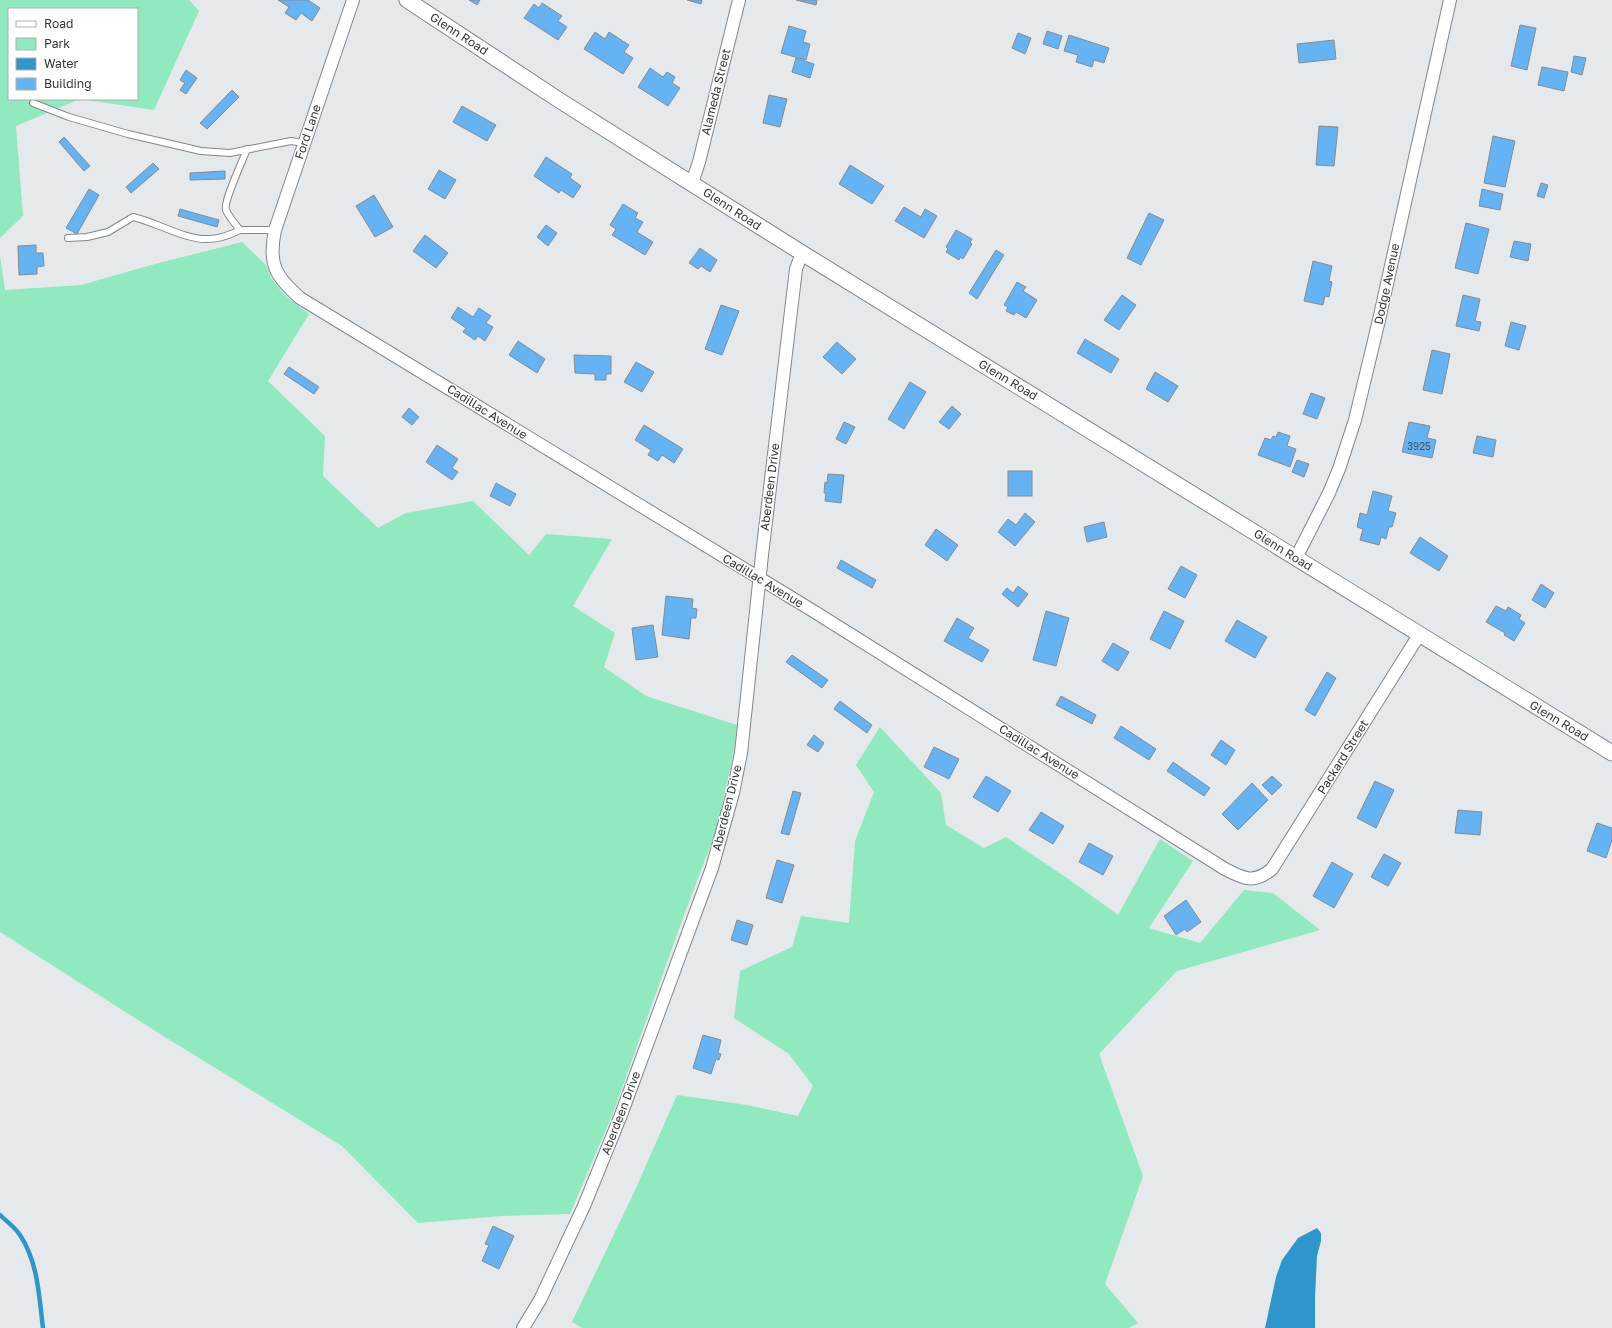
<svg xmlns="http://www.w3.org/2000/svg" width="1612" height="1328" font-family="'Golos Text',sans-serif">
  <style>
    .green { fill: #90e9bf; fill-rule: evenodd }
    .water { fill: #2f96cb }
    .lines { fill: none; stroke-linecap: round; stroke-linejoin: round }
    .stream { stroke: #2f96cb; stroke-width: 4.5 }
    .building { fill: #65b3f3; stroke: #888c8f }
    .service-casing { stroke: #83868a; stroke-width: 8 }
    .minor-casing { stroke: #83868a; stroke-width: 14 }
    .tertiary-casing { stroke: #83868a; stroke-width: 17 }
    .service { stroke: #fff; stroke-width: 6 }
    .minor { stroke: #fff; stroke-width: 12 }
    .tertiary { stroke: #fff; stroke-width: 15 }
    .labels { text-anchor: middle; stroke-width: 3; stroke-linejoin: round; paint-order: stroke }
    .number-label { font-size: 10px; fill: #405566 }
    .street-label { font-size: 12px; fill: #343637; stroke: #fff }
  </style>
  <rect width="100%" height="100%" fill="#e5e9ec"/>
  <g class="green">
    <path d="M 0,0 L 189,0 L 199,11 L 154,110 L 80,99 L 16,126 L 23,216 L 0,238 ZM 9,9 L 137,9 L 137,99 L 9,99 Z"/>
    <path d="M 242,242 L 266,265 L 271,278 L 283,293 L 292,301 L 309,314 L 268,381 L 325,436 L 323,476 L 378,528 L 406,513 L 473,501 L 529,555 L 546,534 L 612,539 L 573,606 L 615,633 L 604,667 L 646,696 L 737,725 L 734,752 L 717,828 L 683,918 L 613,1113 L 570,1214 L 501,1216 L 418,1223 L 342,1146 L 160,1034 L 0,932 L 0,256 L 5,290 L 81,285 L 151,265 Z"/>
    <path d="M 880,727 L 941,793 L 946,825 L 984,848 L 1006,837 L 1070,880 L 1118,915 L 1160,839 L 1193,861 L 1149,928 L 1200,943 L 1244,890 L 1273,893 L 1320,930 L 1177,971 L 1099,1054 L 1143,1176 L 1105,1284 L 1138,1323 L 1129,1328 L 582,1328 L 572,1322 L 636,1188 L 677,1095 L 747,1105 L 798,1116 L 813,1086 L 789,1054 L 734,1018 L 740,971 L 792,947 L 801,916 L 849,923 L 855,841 L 874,792 L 856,765 Z"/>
  </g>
  <path class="water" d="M 1317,1228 L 1321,1233 L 1321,1241 L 1317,1256 L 1315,1297 L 1315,1328 L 1265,1328 L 1276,1277 L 1282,1260 L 1298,1238 Z"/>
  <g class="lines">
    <path class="stream" d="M 0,1215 C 6,1221 15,1227 20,1235 C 38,1262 39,1296 43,1328"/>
  </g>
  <g class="building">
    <path d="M 278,0 L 308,0 L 320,8 L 312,21 L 301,13 L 296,20 L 285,13 L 289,7 Z"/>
    <path d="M 469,0 L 480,0 L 477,5 Z"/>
    <path d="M 687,0 L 702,0 L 701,4 Z"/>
    <path d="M 796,0 L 817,0 L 816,5 Z"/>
    <path d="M 542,3 L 562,16 L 558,21 L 567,27 L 558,40 L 524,18 L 534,4 L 539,8 Z"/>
    <path d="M 1520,25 L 1536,28 L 1527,70 L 1511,66 Z"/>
    <path d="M 789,26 L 806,31 L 803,42 L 810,44 L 806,60 L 781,53 Z"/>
    <path d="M 1047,31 L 1062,36 L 1058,49 L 1043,44 Z"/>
    <path d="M 595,32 L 605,39 L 609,32 L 629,45 L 624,52 L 633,58 L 623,74 L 584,49 Z"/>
    <path d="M 1018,33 L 1031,38 L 1025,54 L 1012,48 Z"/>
    <path d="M 1069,35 L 1109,48 L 1104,63 L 1094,60 L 1092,67 L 1076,62 L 1078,55 L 1064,51 Z"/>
    <path d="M 1334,40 L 1336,59 L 1299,63 L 1297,44 Z"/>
    <path d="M 1574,56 L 1586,58 L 1582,75 L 1571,72 Z"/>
    <path d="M 796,58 L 814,64 L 810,78 L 792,72 Z"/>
    <path d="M 1542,67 L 1568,72 L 1564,91 L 1538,85 Z"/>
    <path d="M 650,68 L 663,77 L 667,72 L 675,77 L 672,83 L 680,88 L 668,106 L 638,87 Z"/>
    <path d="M 186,70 L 197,78 L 186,94 L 180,90 L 185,83 L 180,80 Z"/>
    <path d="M 232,90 L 239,97 L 207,129 L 200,123 Z"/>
    <path d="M 769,95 L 787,99 L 780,127 L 763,123 Z"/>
    <path d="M 462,106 L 496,125 L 487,141 L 453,122 Z"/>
    <path d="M 1319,126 L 1338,127 L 1334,166 L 1316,165 Z"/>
    <path d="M 1493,136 L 1515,141 L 1505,187 L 1484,183 Z"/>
    <path d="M 64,137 L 90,166 L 84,171 L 59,142 Z"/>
    <path d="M 546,157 L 572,174 L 570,178 L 581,186 L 573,198 L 561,190 L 559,193 L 534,176 Z"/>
    <path d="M 153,163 L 159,169 L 131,193 L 126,187 Z"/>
    <path d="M 850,165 L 884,186 L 872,204 L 839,184 Z"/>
    <path d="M 439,170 L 456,180 L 445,199 L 428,189 Z"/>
    <path d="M 225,171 L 225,179 L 190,180 L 190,173 Z"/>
    <path d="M 1541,183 L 1548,185 L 1544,198 L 1537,196 Z"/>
    <path d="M 89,189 L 99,195 L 77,234 L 66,228 Z"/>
    <path d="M 1482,189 L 1503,194 L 1500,210 L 1479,206 Z"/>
    <path d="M 374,195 L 393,227 L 375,237 L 356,206 Z"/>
    <path d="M 623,204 L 638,213 L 635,218 L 643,222 L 637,232 L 653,242 L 645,255 L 612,235 L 616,229 L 610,225 Z"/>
    <path d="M 904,207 L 921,217 L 925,209 L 937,216 L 924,238 L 895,221 Z"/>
    <path d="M 180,209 L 219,220 L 217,227 L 178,216 Z"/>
    <path d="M 1149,213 L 1164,220 L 1141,265 L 1127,258 Z"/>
    <path d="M 1466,223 L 1489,229 L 1478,274 L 1455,268 Z"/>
    <path d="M 546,225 L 557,233 L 548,246 L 537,237 Z"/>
    <path d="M 956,230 L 972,239 L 970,243 L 972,244 L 963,259 L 960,257 L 959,260 L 946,252 L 948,249 L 946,247 Z"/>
    <path d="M 425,235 L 448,253 L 436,268 L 413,251 Z"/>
    <path d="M 1514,241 L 1531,244 L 1528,261 L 1510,257 Z"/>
    <path d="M 36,245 L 36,253 L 43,253 L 44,266 L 37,267 L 37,274 L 19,275 L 18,246 Z"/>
    <path d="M 700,248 L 717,260 L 710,272 L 701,266 L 698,269 L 689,263 Z"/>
    <path d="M 996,250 L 1004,255 L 977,299 L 969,293 Z"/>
    <path d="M 1313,261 L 1332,266 L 1329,281 L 1332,282 L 1329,297 L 1325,296 L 1323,305 L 1304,301 Z"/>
    <path d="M 1017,282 L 1026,287 L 1023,291 L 1037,300 L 1026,318 L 1016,312 L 1014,315 L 1006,311 L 1008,307 L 1004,305 Z"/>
    <path d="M 1122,295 L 1136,305 L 1119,330 L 1104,320 Z"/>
    <path d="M 1463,295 L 1480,299 L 1475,321 L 1481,322 L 1479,331 L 1456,326 Z"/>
    <path d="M 721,305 L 739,311 L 722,355 L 705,349 Z"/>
    <path d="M 458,307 L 473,317 L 479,308 L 491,316 L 486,323 L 493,327 L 485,341 L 478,336 L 475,340 L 463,332 L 466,328 L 451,318 Z"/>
    <path d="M 1511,322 L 1526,326 L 1519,350 L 1505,346 Z"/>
    <path d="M 1085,339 L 1119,359 L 1111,373 L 1077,353 Z"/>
    <path d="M 518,341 L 545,359 L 537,373 L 509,355 Z"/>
    <path d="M 837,342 L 856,359 L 842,374 L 823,357 Z"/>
    <path d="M 1432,350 L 1450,354 L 1442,394 L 1423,390 Z"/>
    <path d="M 574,355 L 611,356 L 611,374 L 606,374 L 606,380 L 595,380 L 595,374 L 575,373 Z"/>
    <path d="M 636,362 L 654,372 L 642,392 L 624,382 Z"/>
    <path d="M 289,367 L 319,387 L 314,394 L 284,374 Z"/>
    <path d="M 1155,372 L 1178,386 L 1168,402 L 1146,389 Z"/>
    <path d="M 910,382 L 926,392 L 904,429 L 888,419 Z"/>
    <path d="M 1311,393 L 1325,398 L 1317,419 L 1303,414 Z"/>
    <path d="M 952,406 L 961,414 L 949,429 L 939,422 Z"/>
    <path d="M 409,408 L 419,417 L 412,425 L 402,417 Z"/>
    <path d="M 844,422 L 855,427 L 846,444 L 836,439 Z"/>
    <path d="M 1409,422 L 1430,426 L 1427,438 L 1436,440 L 1432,458 L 1402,452 Z"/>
    <path d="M 644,425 L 683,449 L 674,463 L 662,455 L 658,461 L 648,455 L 651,450 L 635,440 Z"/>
    <path d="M 1278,432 L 1290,436 L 1287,446 L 1296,449 L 1290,467 L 1258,455 L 1265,438 L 1271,440 L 1273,436 L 1276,437 Z"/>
    <path d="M 1477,436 L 1496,440 L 1493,457 L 1473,453 Z"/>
    <path d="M 437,445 L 458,459 L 452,468 L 458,472 L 452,480 L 426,462 Z"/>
    <path d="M 1297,460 L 1309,464 L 1304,477 L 1292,472 Z"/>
    <rect x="1008" y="471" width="24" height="25"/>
    <path d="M 828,474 L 844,475 L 841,503 L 825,501 L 826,493 L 824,493 L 825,482 L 827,483 Z"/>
    <path d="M 496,483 L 516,494 L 510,506 L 490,496 Z"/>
    <path d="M 1373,491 L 1392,496 L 1388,511 L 1396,513 L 1392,527 L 1389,527 L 1386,539 L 1381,537 L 1379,545 L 1360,540 L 1363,529 L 1357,527 L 1360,513 L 1367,515 Z"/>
    <path d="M 1025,513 L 1035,522 L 1015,546 L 998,532 L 1008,519 L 1016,525 Z"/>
    <path d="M 1104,522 L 1107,537 L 1087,542 L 1084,527 Z"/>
    <path d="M 936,529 L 958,545 L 947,561 L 925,545 Z"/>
    <path d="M 1420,537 L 1448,556 L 1439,571 L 1410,553 Z"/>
    <path d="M 841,560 L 876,580 L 872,588 L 837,568 Z"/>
    <path d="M 1181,566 L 1197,575 L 1185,598 L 1168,589 Z"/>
    <path d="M 1541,584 L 1554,593 L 1545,608 L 1532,600 Z"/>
    <path d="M 1018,586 L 1028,594 L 1018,607 L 1002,594 L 1007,588 L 1013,593 Z"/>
    <path d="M 666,596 L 693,599 L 692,608 L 697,609 L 696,618 L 691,618 L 689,639 L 662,635 Z"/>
    <path d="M 1496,606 L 1506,611 L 1508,607 L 1521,615 L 1519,619 L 1525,623 L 1514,641 L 1504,635 L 1505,633 L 1486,622 Z"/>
    <path d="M 1046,611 L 1069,618 L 1056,666 L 1033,660 Z"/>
    <path d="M 1164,611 L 1184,621 L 1170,649 L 1150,639 Z"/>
    <path d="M 957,618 L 974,628 L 968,638 L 989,650 L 982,662 L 944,641 Z"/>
    <path d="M 1237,620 L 1267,637 L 1255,658 L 1225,641 Z"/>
    <path d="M 653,625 L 658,657 L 636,660 L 632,628 Z"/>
    <path d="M 1113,643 L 1129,652 L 1118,671 L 1102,661 Z"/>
    <path d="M 792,655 L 828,680 L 822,688 L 786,662 Z"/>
    <path d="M 1327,672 L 1336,678 L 1315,716 L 1305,710 Z"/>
    <path d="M 1061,696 L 1096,715 L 1092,724 L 1056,705 Z"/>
    <path d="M 840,701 L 872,725 L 867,733 L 834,709 Z"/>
    <path d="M 1121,726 L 1156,749 L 1149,760 L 1114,738 Z"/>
    <path d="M 814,735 L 824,743 L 818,752 L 807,745 Z"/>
    <path d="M 1221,740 L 1235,750 L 1226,765 L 1211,755 Z"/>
    <path d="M 934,747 L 959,759 L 949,779 L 924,767 Z"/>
    <path d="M 1173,762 L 1210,788 L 1204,796 L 1167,771 Z"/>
    <path d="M 986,776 L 1011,791 L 998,812 L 973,797 Z"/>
    <path d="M 1272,776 L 1282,785 L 1272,795 L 1262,785 Z"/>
    <path d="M 1375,781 L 1394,790 L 1376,828 L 1357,818 Z"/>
    <path d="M 1252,783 L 1268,800 L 1238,830 L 1222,814 Z"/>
    <path d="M 793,791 L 801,793 L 789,835 L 781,833 Z"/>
    <path d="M 1458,810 L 1482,812 L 1480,835 L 1455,833 Z"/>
    <path d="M 1041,812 L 1064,826 L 1053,844 L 1029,830 Z"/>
    <path d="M 1597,823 L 1612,828 L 1612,840 L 1606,858 L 1587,851 Z"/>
    <path d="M 1089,843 L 1113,856 L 1103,875 L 1079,862 Z"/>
    <path d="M 1384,854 L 1401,863 L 1388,886 L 1371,877 Z"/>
    <path d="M 777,860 L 794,865 L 782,903 L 766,898 Z"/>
    <path d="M 1332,862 L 1353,874 L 1334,908 L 1313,896 Z"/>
    <path d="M 1186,900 L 1201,922 L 1187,932 L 1185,929 L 1176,935 L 1164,916 Z"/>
    <path d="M 737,920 L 753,925 L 747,945 L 731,940 Z"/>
    <path d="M 703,1035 L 721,1040 L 718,1053 L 721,1054 L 719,1060 L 716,1059 L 711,1074 L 693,1068 Z"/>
    <path d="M 493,1226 L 514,1236 L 499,1269 L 482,1261 L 489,1245 L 485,1244 Z"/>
  </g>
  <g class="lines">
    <defs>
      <g id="service">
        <path d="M 33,103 L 69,117 L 128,134 L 201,151 L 230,153 L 291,141 L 304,143"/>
        <path d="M 247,149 C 243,160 223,202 226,210 C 229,217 235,224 240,230 L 275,230"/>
        <path d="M 68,238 L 87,237 L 108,232 L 133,217 C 156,222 185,240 208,239 C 220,239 230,235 240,230"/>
      </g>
      <g id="minor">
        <path d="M 353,0 L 275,230 C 268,264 275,276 300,298 L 810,609 L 1225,869 C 1244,879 1254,884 1272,869 L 1419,635"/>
        <path d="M 692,183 L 699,162 L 739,0"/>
        <path d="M 1296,558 L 1329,493 L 1339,469 L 1355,420 L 1379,320 L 1450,0"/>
        <path d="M 523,1328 L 540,1300 L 584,1206 L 621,1115 L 712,868 L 733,793 L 741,753 L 762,555 L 796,269 L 802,253"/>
      </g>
      <path id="tertiary" d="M 407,0 L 562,102 L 802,253 L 1612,753"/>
    </defs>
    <use href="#service" class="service-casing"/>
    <use href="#minor" class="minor-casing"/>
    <use href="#tertiary" class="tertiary-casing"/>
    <use href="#service" class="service"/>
    <use href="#minor" class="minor"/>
    <use href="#tertiary" class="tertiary"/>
  </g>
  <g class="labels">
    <g class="number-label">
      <text x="1419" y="450">3925</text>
    </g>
    <g class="street-label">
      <text transform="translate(459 34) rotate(33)" y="4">Glenn Road</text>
      <text transform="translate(716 92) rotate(-76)" y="4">Alameda Street</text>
      <text transform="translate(308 132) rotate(-71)" y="4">Ford Lane</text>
      <text transform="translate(732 209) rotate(33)" y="4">Glenn Road</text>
      <text transform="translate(1387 284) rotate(-78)" y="4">Dodge Avenue</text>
      <text transform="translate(1008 380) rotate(31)" y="4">Glenn Road</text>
      <text transform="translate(487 412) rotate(32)" y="4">Cadillac Avenue</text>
      <text transform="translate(770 487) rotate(-83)" y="4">Aberdeen Drive</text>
      <text transform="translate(1283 550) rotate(32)" y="4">Glenn Road</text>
      <text transform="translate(763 581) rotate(31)" y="4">Cadillac Avenue</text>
      <text transform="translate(1559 721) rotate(31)" y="4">Glenn Road</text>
      <text transform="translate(1039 752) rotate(32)" y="4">Cadillac Avenue</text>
      <text transform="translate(1343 757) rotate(-58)" y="4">Packard Street</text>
      <text transform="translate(727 808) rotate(-76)" y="4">Aberdeen Drive</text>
      <text transform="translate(621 1113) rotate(-69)" y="4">Aberdeen Drive</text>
    </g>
  </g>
  <rect x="8" y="8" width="130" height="92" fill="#ffffff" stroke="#aeafaf"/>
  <rect x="16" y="21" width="20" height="6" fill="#ffffff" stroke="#aeafaf"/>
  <text x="44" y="28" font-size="12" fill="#343637">Road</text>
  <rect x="16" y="38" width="20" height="12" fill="#90e9bf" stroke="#aeafaf"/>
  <text x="44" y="48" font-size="12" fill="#343637">Park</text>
  <rect x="16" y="58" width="20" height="12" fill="#2f96cb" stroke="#aeafaf"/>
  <text x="44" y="68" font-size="12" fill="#343637">Water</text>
  <rect x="16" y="78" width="20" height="12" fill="#65b3f3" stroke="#aeafaf"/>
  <text x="44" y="88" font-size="12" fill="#343637">Building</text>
</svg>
